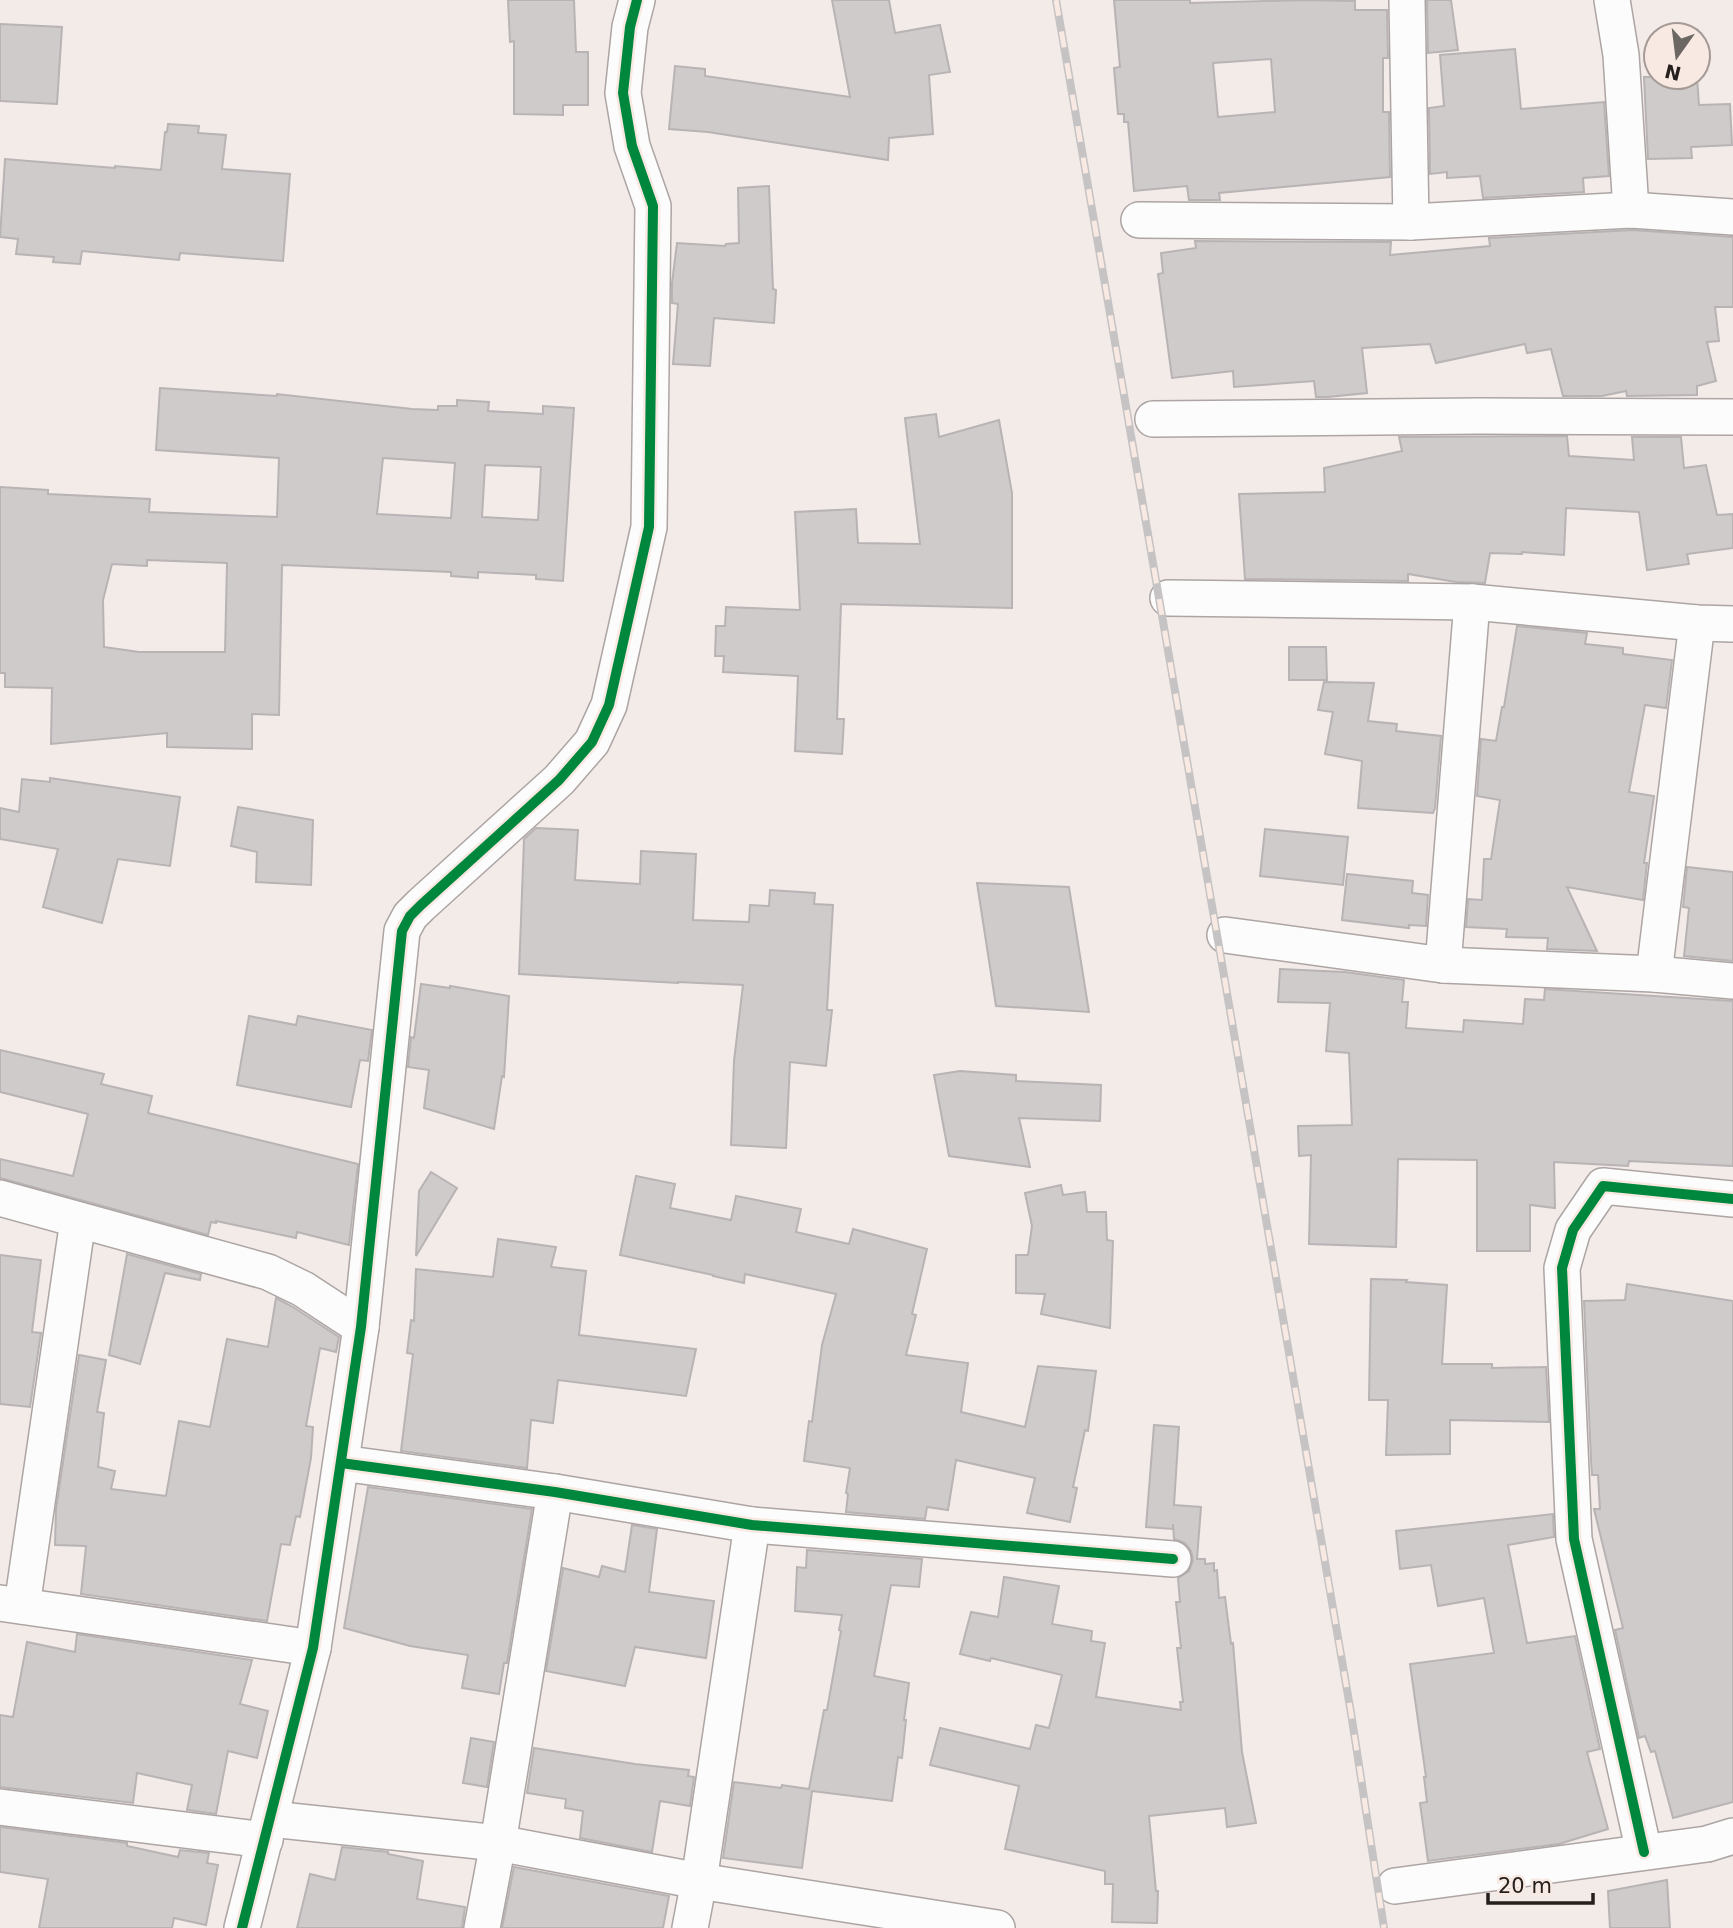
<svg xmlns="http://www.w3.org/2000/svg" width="1733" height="1928" font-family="'DejaVu Sans',sans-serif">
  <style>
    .building { fill: #cfcbcb; stroke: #b8b3b4; stroke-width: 2; fill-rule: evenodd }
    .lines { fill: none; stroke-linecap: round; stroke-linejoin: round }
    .street-casing { stroke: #aca5a3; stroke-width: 38 }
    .street { stroke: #fdfcfc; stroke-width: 35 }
    .rail-casing { stroke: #c5c3c3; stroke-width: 8 }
    .rail { stroke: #f8e9e3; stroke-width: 5; stroke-dasharray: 16; stroke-linecap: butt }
    .cycleway-casing { stroke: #f8e9e3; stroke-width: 15 }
    .cycleway { stroke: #00873e; stroke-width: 10 }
  </style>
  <rect width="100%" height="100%" fill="#f3ebe8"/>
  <g class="building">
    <path d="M 508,0 L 574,0 L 576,52 L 588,52 L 588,105 L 563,105 L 563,115 L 514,114 L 514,41 L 510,42 Z"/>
    <path d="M 832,0 L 889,0 L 895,33 L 940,25 L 950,72 L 929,75 L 933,134 L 889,138 L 888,160 L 708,132 L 669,129 L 675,66 L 705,69 L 705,76 L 850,97 Z"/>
    <path d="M 1114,0 L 1190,0 L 1190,3 L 1305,0 L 1355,1 L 1355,10 L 1387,10 L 1388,58 L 1383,58 L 1383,112 L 1389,112 L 1390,177 L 1219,193 L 1220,200 L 1189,200 L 1187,186 L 1134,191 L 1128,122 L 1124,122 L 1124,114 L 1118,114 L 1114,68 L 1120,67 ZM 1271,59 L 1275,112 L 1218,117 L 1213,63 Z"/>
    <path d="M 1427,0 L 1451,0 L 1458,50 L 1428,53 Z"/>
    <path d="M 0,24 L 62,27 L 57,104 L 0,101 Z"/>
    <path d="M 1515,49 L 1521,109 L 1604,102 L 1609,176 L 1583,178 L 1584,192 L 1483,198 L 1480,176 L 1447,178 L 1447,172 L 1430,174 L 1429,108 L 1444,106 L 1440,55 Z"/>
    <path d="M 1644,77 L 1697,77 L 1699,105 L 1730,104 L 1732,145 L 1691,147 L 1692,158 L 1648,159 Z"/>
    <path d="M 168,124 L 199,126 L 198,133 L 226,135 L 222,169 L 290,174 L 283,261 L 180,253 L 179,260 L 82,251 L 80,264 L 53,262 L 54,257 L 16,254 L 18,239 L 0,237 L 5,159 L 115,168 L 115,166 L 161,170 L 165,132 L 167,132 Z"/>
    <path d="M 769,186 L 773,289 L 776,290 L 774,323 L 714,318 L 710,366 L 673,364 L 678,304 L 672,303 L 672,283 L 677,243 L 725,246 L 726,244 L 739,243 L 738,188 Z"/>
    <path d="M 1632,230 L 1733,237 L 1733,307 L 1715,307 L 1719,341 L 1707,342 L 1716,381 L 1697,386 L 1697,395 L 1627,396 L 1626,391 L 1602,396 L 1563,396 L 1551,349 L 1527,353 L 1525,344 L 1436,363 L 1430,344 L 1362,348 L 1367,393 L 1328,397 L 1316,397 L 1314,381 L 1234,387 L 1233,371 L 1172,378 L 1158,274 L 1163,273 L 1161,253 L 1196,248 L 1195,241 L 1391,242 L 1390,255 L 1490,246 L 1489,238 Z"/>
    <path d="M 160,388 L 277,396 L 277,394 L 412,409 L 438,410 L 438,406 L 457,406 L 457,400 L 489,402 L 488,411 L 543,414 L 543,406 L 574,408 L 563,581 L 536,579 L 536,575 L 478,572 L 478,578 L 451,576 L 451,572 L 282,565 L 279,715 L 252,714 L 252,749 L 167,747 L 167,733 L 51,744 L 52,688 L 5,687 L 5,673 L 0,673 L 0,487 L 48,490 L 48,494 L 150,499 L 149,512 L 277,517 L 279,458 L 156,450 ZM 383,458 L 455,463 L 451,518 L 377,514 ZM 485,465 L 541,467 L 538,520 L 482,517 ZM 147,560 L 227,563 L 225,652 L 139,652 L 104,647 L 103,600 L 112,564 L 147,566 Z"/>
    <path d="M 936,414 L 939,437 L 999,420 L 1012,493 L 1012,608 L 841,604 L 837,719 L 844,719 L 842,754 L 795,751 L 798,676 L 723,672 L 724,656 L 715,656 L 716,626 L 725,626 L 726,607 L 800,610 L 795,512 L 856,509 L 858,543 L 920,544 L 905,418 Z"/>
    <path d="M 1567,436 L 1569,456 L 1634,460 L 1632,437 L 1681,437 L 1684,468 L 1706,465 L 1717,515 L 1733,514 L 1733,548 L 1687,554 L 1689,564 L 1647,570 L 1639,512 L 1566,508 L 1564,555 L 1522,552 L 1522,554 L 1490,553 L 1485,583 L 1456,582 L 1408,574 L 1408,581 L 1245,579 L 1239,494 L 1325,492 L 1324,468 L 1402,451 L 1399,437 Z"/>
    <path d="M 1517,626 L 1587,633 L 1585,644 L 1623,648 L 1623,654 L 1672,660 L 1666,708 L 1645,705 L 1629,792 L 1654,796 L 1644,863 L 1647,863 L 1643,900 L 1567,887 L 1597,951 L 1547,949 L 1548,938 L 1506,937 L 1507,929 L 1466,927 L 1468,899 L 1482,900 L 1484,859 L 1491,859 L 1500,800 L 1477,796 L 1481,739 L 1496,741 L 1502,707 L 1504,707 Z"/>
    <path d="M 1289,647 L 1326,647 L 1327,680 L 1289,680 Z"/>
    <path d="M 1324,682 L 1374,683 L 1368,721 L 1397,724 L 1396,731 L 1441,736 L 1435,808 L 1433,813 L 1358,808 L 1362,761 L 1325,754 L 1333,712 L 1318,710 Z"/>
    <path d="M 50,778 L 180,797 L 170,866 L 118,859 L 102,923 L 43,907 L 58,849 L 0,839 L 0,808 L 19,812 L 22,779 L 50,782 Z"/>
    <path d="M 238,807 L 313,820 L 311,885 L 256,882 L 257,852 L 231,846 Z"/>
    <path d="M 536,828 L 578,830 L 575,880 L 640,884 L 641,851 L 696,854 L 693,920 L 749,922 L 750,905 L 769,906 L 770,890 L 815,893 L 814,904 L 833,905 L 827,1010 L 832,1010 L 826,1066 L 790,1062 L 786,1148 L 731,1145 L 734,1061 L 743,985 L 678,982 L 678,983 L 519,974 L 524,839 Z"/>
    <path d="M 1265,829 L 1348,837 L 1343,885 L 1260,876 Z"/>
    <path d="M 1687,867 L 1733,872 L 1733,961 L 1684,956 L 1689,908 L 1683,907 Z"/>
    <path d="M 1347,874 L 1413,881 L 1412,893 L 1428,895 L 1426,926 L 1409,925 L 1409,928 L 1342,920 Z"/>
    <path d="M 977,883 L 1069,887 L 1089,1012 L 996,1006 Z"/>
    <path d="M 1280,969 L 1345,972 L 1404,980 L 1402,1002 L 1408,1002 L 1406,1028 L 1463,1032 L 1464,1020 L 1523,1024 L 1525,999 L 1544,1000 L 1545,989 L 1733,1001 L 1733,1166 L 1629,1161 L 1628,1166 L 1554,1162 L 1555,1208 L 1530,1205 L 1530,1251 L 1477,1251 L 1477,1160 L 1398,1159 L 1396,1247 L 1309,1244 L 1311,1155 L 1299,1156 L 1298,1126 L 1352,1125 L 1349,1053 L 1326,1051 L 1330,1003 L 1278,1002 Z"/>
    <path d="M 421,984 L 450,988 L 450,986 L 509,996 L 504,1077 L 502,1076 L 494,1129 L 424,1108 L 429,1070 L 408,1067 L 411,1037 L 414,1038 Z"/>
    <path d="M 249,1016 L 296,1025 L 298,1016 L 372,1030 L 368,1061 L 360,1060 L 351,1107 L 237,1085 Z"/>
    <path d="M 0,1050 L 104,1074 L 101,1084 L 152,1096 L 148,1113 L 358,1164 L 349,1245 L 297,1232 L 296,1238 L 216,1221 L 216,1223 L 211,1222 L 208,1235 L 0,1178 L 0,1159 L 73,1176 L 88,1114 L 0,1092 Z"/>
    <path d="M 960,1071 L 1016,1075 L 1016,1081 L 1101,1085 L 1100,1121 L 1019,1118 L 1030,1167 L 949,1156 L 934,1075 Z"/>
    <path d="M 431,1172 L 457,1188 L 416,1256 L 419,1191 Z"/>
    <path d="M 636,1176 L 675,1184 L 670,1208 L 731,1220 L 736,1196 L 801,1209 L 796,1232 L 849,1244 L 853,1229 L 927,1249 L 912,1314 L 916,1315 L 906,1355 L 968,1363 L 961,1412 L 1025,1427 L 1038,1366 L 1096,1371 L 1088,1431 L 1085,1430 L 1073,1487 L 1077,1488 L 1070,1522 L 1027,1513 L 1035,1478 L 956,1460 L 948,1510 L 927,1507 L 925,1519 L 846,1512 L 848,1494 L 846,1493 L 850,1468 L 804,1461 L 809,1421 L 812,1422 L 822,1345 L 836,1294 L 745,1274 L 744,1283 L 713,1276 L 713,1275 L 620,1255 Z"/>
    <path d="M 1061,1185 L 1063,1195 L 1085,1192 L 1087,1212 L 1106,1212 L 1107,1240 L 1113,1241 L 1110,1328 L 1041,1314 L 1045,1294 L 1016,1293 L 1016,1255 L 1028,1255 L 1032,1226 L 1025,1193 Z"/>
    <path d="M 498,1239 L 556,1247 L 551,1267 L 586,1271 L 579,1335 L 696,1349 L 686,1396 L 558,1380 L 553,1423 L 531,1420 L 527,1468 L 401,1451 L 413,1354 L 407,1353 L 411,1320 L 414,1321 L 416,1269 L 493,1277 Z"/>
    <path d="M 127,1254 L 201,1274 L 200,1280 L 165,1273 L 140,1364 L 109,1355 Z"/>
    <path d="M 0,1255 L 41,1260 L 32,1332 L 41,1333 L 30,1407 L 0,1404 Z"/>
    <path d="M 1371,1279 L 1407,1280 L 1406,1282 L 1447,1285 L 1442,1364 L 1492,1364 L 1492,1368 L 1546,1367 L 1549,1422 L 1450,1420 L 1450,1454 L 1386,1455 L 1388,1400 L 1369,1400 Z"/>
    <path d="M 1627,1284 L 1733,1301 L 1733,1802 L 1673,1818 L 1655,1751 L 1651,1752 L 1645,1736 L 1639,1738 L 1615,1630 L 1623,1628 L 1594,1509 L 1600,1509 L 1598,1475 L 1592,1475 L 1591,1460 L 1584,1301 L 1625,1300 Z"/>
    <path d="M 276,1298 L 293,1307 L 339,1337 L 336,1352 L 320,1348 L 306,1426 L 313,1427 L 311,1458 L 300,1517 L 296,1516 L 290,1545 L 281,1544 L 267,1621 L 81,1594 L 86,1546 L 55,1545 L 56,1509 L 79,1355 L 106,1360 L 97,1412 L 104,1413 L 98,1467 L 115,1471 L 111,1489 L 166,1496 L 179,1421 L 210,1427 L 227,1339 L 268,1347 Z"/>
    <path d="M 1154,1425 L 1179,1427 L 1174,1505 L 1201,1507 L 1197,1559 L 1205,1559 L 1205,1564 L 1214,1563 L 1214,1571 L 1217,1570 L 1219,1598 L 1225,1597 L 1231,1644 L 1233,1643 L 1242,1752 L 1256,1823 L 1227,1827 L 1225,1808 L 1149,1816 L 1156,1891 L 1158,1891 L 1157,1923 L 1112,1922 L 1113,1884 L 1105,1884 L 1105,1871 L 1005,1849 L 1019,1786 L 930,1765 L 940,1728 L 1030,1749 L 1036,1725 L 1049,1728 L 1062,1675 L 991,1658 L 990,1661 L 960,1654 L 971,1612 L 998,1617 L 1004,1577 L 1059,1586 L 1052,1624 L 1092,1631 L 1091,1641 L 1105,1643 L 1096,1697 L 1181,1710 L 1180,1702 L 1183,1702 L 1177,1648 L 1181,1648 L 1176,1602 L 1180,1602 L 1178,1578 L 1189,1571 L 1193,1560 L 1191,1551 L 1185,1543 L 1174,1539 L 1173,1524 L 1173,1529 L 1146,1527 Z"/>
    <path d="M 368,1487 L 532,1509 L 507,1663 L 504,1663 L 499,1694 L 462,1688 L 468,1655 L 410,1646 L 344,1628 Z"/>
    <path d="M 1553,1514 L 1554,1537 L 1508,1545 L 1527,1643 L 1575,1636 L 1600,1749 L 1587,1752 L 1608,1829 L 1559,1844 L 1428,1861 L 1420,1803 L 1427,1802 L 1424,1777 L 1426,1777 L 1410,1664 L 1494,1653 L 1484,1598 L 1438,1606 L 1431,1565 L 1400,1569 L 1396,1531 Z"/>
    <path d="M 632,1525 L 657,1529 L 649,1592 L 714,1601 L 706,1658 L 635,1647 L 625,1686 L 546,1671 L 563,1568 L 599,1577 L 602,1566 L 625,1572 Z"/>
    <path d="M 807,1550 L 922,1559 L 919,1587 L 891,1585 L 874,1676 L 909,1683 L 904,1720 L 906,1720 L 902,1758 L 898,1757 L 892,1801 L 812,1791 L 802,1868 L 723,1858 L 734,1782 L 781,1788 L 782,1785 L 809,1789 L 824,1710 L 827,1710 L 841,1631 L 839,1630 L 842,1615 L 795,1611 L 797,1567 L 806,1568 Z"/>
    <path d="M 77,1634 L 252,1660 L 240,1704 L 268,1711 L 257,1758 L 228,1751 L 216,1814 L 187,1810 L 192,1785 L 137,1773 L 133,1803 L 0,1787 L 0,1715 L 13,1717 L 27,1642 L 75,1652 Z"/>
    <path d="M 471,1738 L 494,1742 L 487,1787 L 463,1783 Z"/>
    <path d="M 534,1748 L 635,1764 L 689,1770 L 688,1776 L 694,1777 L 690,1806 L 660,1801 L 652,1852 L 580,1838 L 583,1811 L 565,1808 L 566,1799 L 527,1793 Z"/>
    <path d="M 0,1827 L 127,1843 L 127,1846 L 178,1857 L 180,1850 L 209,1853 L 207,1863 L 218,1865 L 206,1925 L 174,1918 L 172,1928 L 39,1928 L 48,1879 L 0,1872 Z"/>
    <path d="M 342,1847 L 388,1852 L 388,1854 L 423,1861 L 417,1899 L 465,1907 L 462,1928 L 297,1928 L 310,1874 L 335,1880 Z"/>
    <path d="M 514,1867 L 669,1896 L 663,1928 L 502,1928 Z"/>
    <path d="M 1667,1880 L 1670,1928 L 1610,1928 L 1608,1891 Z"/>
  </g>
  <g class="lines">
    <defs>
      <g id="street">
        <path d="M 1407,0 L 1411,222"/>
        <path d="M 1612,0 L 1621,55 L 1631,210"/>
        <path d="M 1139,220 L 1411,222 L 1631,210 L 1733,217"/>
        <path d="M 1153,419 L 1481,416 L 1733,417"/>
        <path d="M 1168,598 L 1472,602 L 1697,623 L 1733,624"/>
        <path d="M 1225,935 L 1443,965 L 1654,974 L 1733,981"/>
        <path d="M 1443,965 L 1472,602"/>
        <path d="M 1654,974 L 1697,623"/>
        <path d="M 0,1198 L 268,1272 L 303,1289 L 361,1327"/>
        <path d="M 341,1463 L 555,1492 L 752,1525 L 1173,1559"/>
        <path d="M 0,1603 L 313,1648"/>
        <path d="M 22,1606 L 78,1220"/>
        <path d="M 0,1807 L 265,1840"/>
        <path d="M 271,1819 L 498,1843 L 699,1881 L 997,1928"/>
        <path d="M 1644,1852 L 1574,1539 L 1562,1268 L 1573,1230 L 1603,1186 L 1733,1199"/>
        <path d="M 1395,1886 L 1707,1844 L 1733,1836"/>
        <path d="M 242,1928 L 313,1648 L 361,1327 L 402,931 L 410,916 L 421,905 L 559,780 L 592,742 L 609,705 L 649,527 L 653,206 L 632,146 L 623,93 L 630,27 L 637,0"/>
        <path d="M 482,1928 L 498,1843 L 555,1492"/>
        <path d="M 690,1928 L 699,1881 L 752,1525"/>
      </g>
    </defs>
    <use href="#street" class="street-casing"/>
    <use href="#street" class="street"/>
    <defs>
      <path id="rail" d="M 1056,0 L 1351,1713 L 1384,1928"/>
    </defs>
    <use href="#rail" class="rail-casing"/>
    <use href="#rail" class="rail"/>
    <defs>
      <g id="cycleway">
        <path d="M 341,1463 L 555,1492 L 752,1525 L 1173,1559"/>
        <path d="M 1644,1852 L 1574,1539 L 1562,1268 L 1573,1230 L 1603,1186 L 1733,1199"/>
        <path d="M 242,1928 L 313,1648 L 361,1327 L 402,931 L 410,916 L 421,905 L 559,780 L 592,742 L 609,705 L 649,527 L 653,206 L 632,146 L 623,93 L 630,27 L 637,0"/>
      </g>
    </defs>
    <use href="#cycleway" class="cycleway-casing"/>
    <use href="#cycleway" class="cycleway"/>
  </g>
  <g transform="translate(1677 56) rotate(194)"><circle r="33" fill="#f8e9e3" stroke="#a49994" stroke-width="2"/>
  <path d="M0-5L12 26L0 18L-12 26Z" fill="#6d6764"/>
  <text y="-10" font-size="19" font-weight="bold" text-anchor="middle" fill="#25201d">N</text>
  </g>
  <path d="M1488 1893v10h105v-10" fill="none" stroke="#25201d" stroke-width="3.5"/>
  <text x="1498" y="1893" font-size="21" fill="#25201d" stroke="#f8e9e3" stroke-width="5" paint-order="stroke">20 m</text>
</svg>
